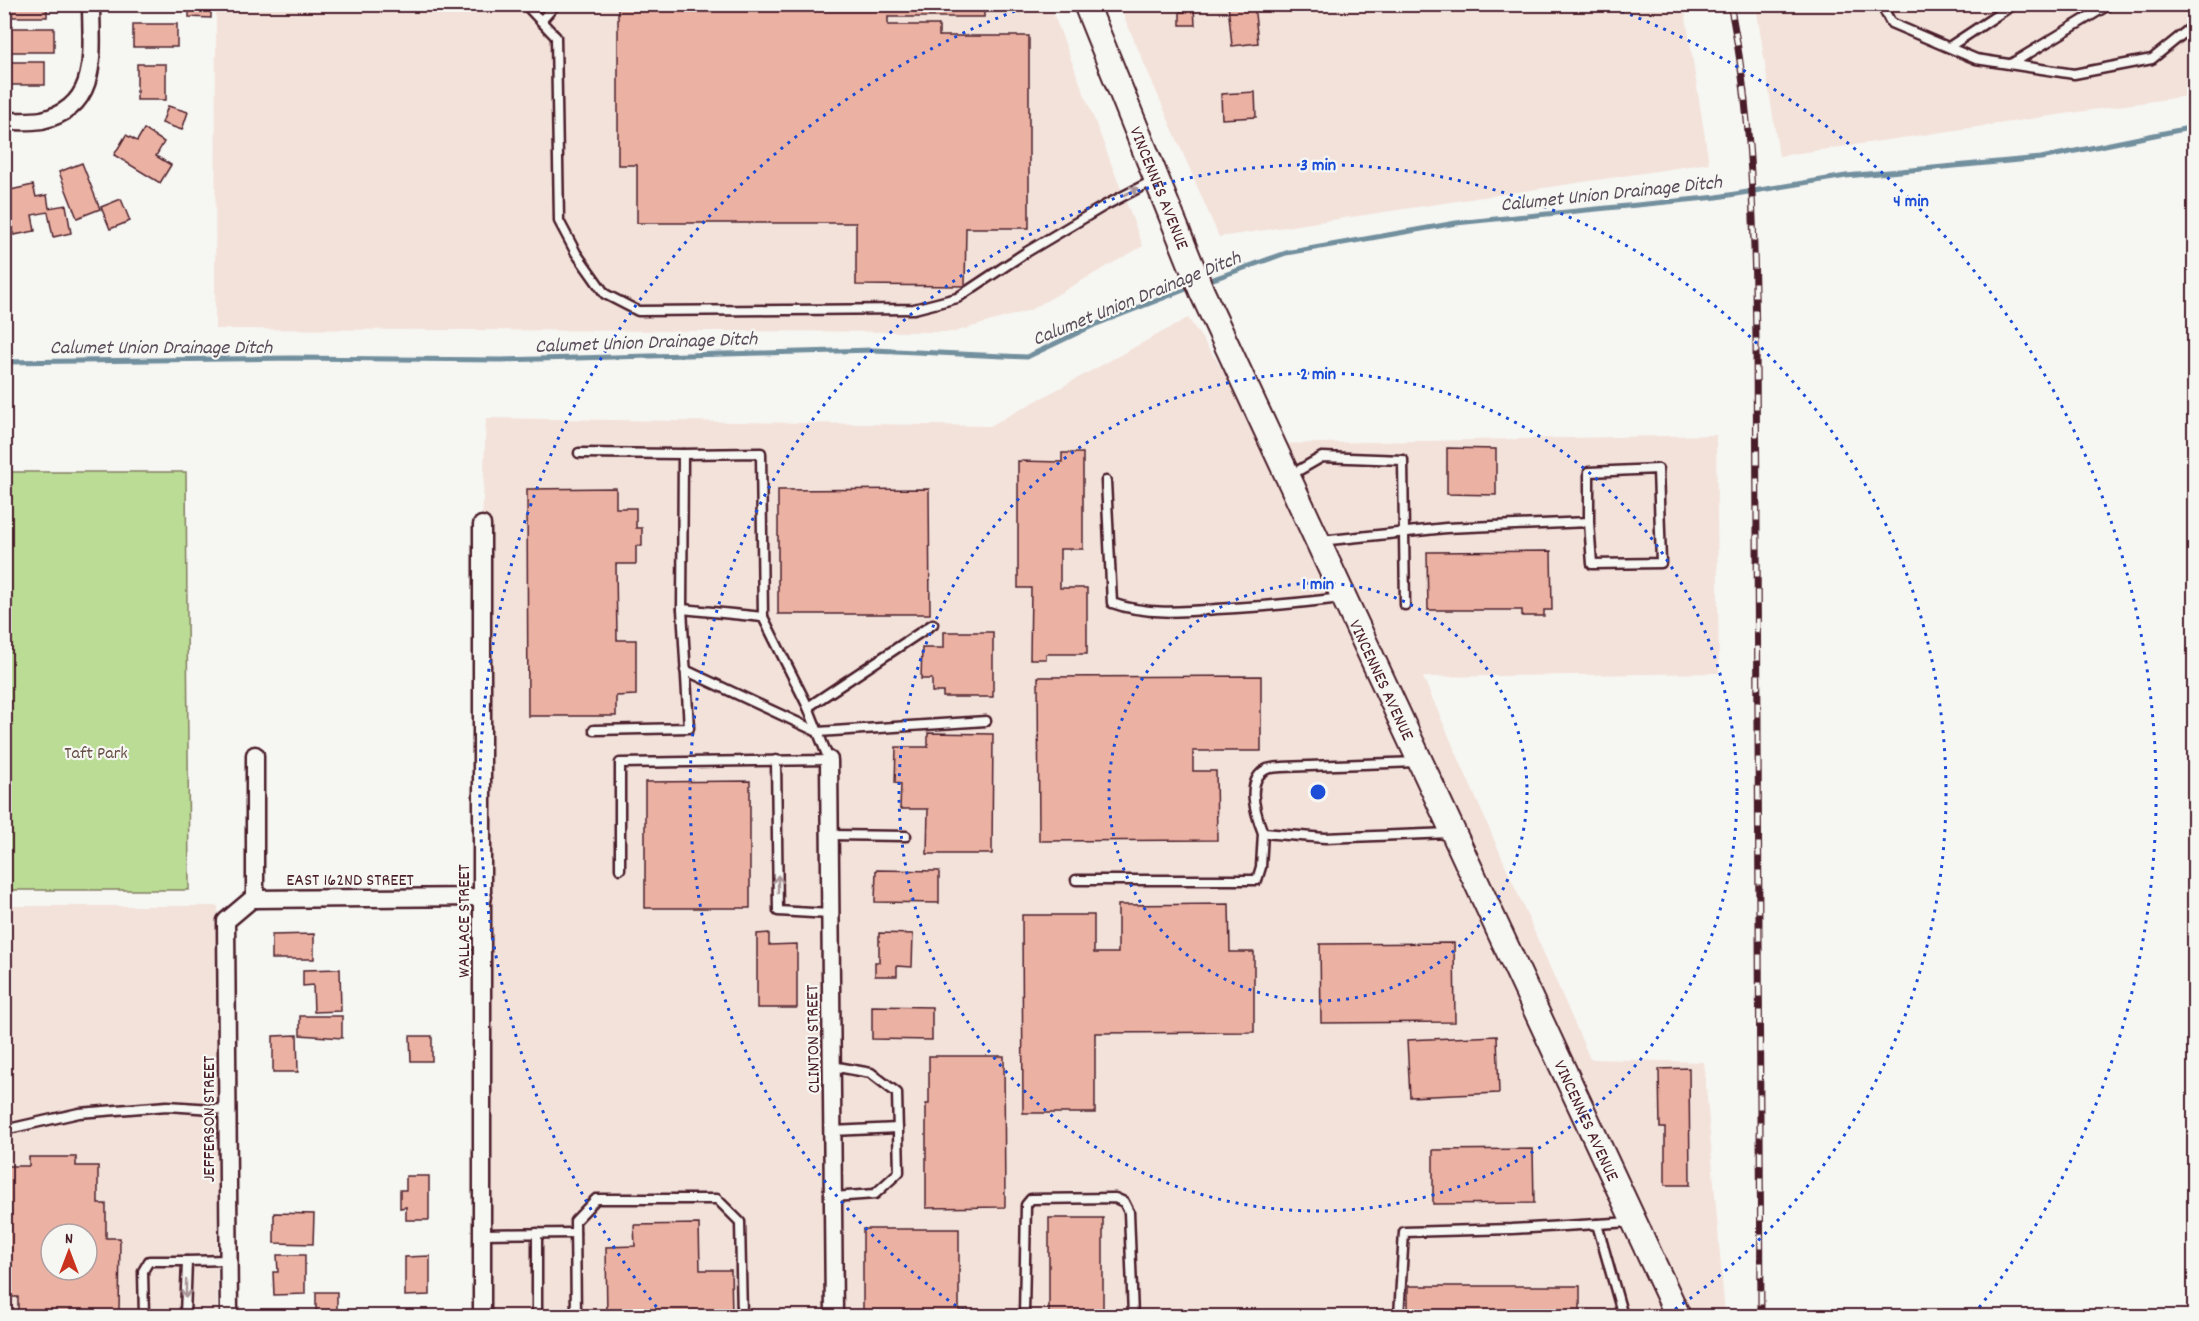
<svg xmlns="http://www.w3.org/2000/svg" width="2199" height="1321" font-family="Dekko,sans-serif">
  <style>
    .built { fill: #f3e2da; fill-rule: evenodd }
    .green { fill: #bbdc95; stroke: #827e60; stroke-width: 1.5 }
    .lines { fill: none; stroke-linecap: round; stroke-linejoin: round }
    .stream { stroke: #728f9e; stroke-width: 5 }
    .building { fill: #ebb2a3; stroke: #4a1f2b; stroke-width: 1.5; fill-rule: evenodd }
    .lane-casing { stroke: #4a1f2b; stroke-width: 13 }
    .street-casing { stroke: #4a1f2b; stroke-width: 21 }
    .secondary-casing { stroke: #4a1f2b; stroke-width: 28 }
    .lane { stroke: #f6f6f2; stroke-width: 8 }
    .street { stroke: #f6f6f2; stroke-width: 16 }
    .secondary { stroke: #f6f6f2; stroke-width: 24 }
    .rail-casing { stroke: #4a1f2b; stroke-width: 7 }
    .rail { stroke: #f6f6f2; stroke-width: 4.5; stroke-dasharray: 14; stroke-linecap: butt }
    .oneway { stroke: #a99598 }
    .ring { fill: none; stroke: #1d4ed8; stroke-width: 3; stroke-dasharray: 3 6 }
    .labels { text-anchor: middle; stroke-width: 4.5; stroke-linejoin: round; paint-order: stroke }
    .street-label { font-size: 18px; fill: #4a1f2b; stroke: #f6f6f2 }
    .park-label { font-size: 18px; fill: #664e46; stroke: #f6f6f2 }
    .water-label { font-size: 20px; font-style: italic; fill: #5a4e5b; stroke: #f6f6f2 }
    .centre { fill: #1d4ed8; stroke: #f6f6f2; stroke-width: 3 }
    .ring-label { font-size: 18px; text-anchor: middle; font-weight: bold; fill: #1d4ed8; stroke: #f6f6f2; stroke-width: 4.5; stroke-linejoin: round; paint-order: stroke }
  </style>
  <rect width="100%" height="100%" fill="#f6f6f2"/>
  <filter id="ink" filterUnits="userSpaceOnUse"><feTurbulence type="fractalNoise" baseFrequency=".0167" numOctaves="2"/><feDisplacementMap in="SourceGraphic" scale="12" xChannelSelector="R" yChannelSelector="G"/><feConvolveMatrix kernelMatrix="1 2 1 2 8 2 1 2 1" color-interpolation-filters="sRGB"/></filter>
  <g filter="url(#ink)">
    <g class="built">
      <path d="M 216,5 L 1050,5 L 1143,246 L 1030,310 L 954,332 L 215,329 Z"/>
      <path d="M 1119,5 L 1684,5 L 1709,163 L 1219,237 Z"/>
      <path d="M 1756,5 L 2194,5 L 2194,95 L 1779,156 Z"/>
      <path d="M 1188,318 L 1273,444 L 1716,435 L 1719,673 L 1423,677 L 1590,1059 L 1704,1062 L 1725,1316 L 482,1316 L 482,525 L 486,418 L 990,426 Z"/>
      <path d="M 5,906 L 218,906 L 217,1316 L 5,1316 ZM 51,1234 L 87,1234 L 87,1270 L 51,1270 Z"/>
    </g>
    <path class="green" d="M 4,472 L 186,472 L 189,890 L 5,890 Z"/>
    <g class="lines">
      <g class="stream">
        <path d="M 1205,282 L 1286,253 L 1456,223 L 1717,197 L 1846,176 L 2041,158 L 2194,127"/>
        <path d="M 4,362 L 292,358 L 501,360 L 873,350 L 1027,357 L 1094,325 L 1194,286"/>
      </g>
    </g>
    <g class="building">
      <rect x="12" y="4" width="35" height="13"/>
      <rect x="133" y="4" width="45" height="2"/>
      <path d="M 189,4 L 211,4 L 211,18 L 189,17 Z"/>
      <path d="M 618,4 L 984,4 L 984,17 L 888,17 L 888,25 L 939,25 L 939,36 L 1029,36 L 1029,228 L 966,228 L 965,286 L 856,285 L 856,223 L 637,223 L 637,165 L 618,165 Z"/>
      <path d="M 1228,4 L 1254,4 L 1258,43 L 1232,46 Z"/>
      <path d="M 1185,7 L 1194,7 L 1195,25 L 1180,25 L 1180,12 L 1185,12 Z"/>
      <rect x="133" y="24" width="44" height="23"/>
      <rect x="9" y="28" width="45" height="24"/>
      <rect x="4" y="62" width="41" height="23"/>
      <rect x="137" y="64" width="29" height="36"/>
      <path d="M 1255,92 L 1256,117 L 1222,119 L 1221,94 Z"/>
      <path d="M 168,106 L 188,112 L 182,130 L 162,123 Z"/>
      <path d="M 144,129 L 164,142 L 156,156 L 171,165 L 160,183 L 114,155 L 126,135 L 137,141 Z"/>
      <path d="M 82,163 L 100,209 L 77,218 L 59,172 Z"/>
      <path d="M 33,185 L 36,197 L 47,195 L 49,208 L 66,205 L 71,233 L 53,237 L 48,212 L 32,215 L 35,231 L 14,235 L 6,191 Z"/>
      <path d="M 121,199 L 130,221 L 110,229 L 101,207 Z"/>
      <path d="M 1447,448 L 1496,449 L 1496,495 L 1447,494 Z"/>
      <path d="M 1062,453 L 1083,453 L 1083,549 L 1060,549 L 1060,588 L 1087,588 L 1087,654 L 1046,654 L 1046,659 L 1030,659 L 1031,588 L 1018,588 L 1018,461 L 1062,462 Z"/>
      <path d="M 616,488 L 616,508 L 636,508 L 636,528 L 642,528 L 642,546 L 636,546 L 636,564 L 616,564 L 617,640 L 636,640 L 636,695 L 616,696 L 616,716 L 528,716 L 527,489 Z"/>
      <path d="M 929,489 L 930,614 L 778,614 L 778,490 Z"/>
      <path d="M 1551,551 L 1552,610 L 1544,610 L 1544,616 L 1522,616 L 1522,610 L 1428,610 L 1427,552 Z"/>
      <path d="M 944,632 L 993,632 L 993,697 L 943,697 L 943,692 L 932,692 L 932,679 L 921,679 L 922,648 L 944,648 Z"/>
      <path d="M 1261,676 L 1261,751 L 1193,751 L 1193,771 L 1216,771 L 1217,840 L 1039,841 L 1038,677 Z"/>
      <path d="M 928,733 L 993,734 L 992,854 L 927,854 L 928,809 L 900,809 L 901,784 L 895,783 L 896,747 L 928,747 Z"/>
      <path d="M 750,781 L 750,908 L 645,908 L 645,782 Z"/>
      <path d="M 876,870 L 939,871 L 939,903 L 875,902 Z"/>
      <path d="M 1229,904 L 1230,952 L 1254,952 L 1254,1032 L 1095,1033 L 1095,1113 L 1023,1113 L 1022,915 L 1094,915 L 1094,953 L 1118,953 L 1118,905 Z"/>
      <path d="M 769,933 L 769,945 L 797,944 L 797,1008 L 757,1008 L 757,934 Z"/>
      <path d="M 879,933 L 913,934 L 912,967 L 897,966 L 897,976 L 875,976 L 875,962 L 879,962 Z"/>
      <path d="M 314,934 L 314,959 L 272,959 L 272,935 Z"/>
      <path d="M 1454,943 L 1455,1022 L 1321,1023 L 1320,944 Z"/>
      <path d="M 340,969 L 341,1011 L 314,1012 L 313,985 L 303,986 L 303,970 Z"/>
      <path d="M 872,1006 L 932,1007 L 932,1040 L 872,1039 Z"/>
      <path d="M 300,1016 L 342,1016 L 342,1038 L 300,1035 Z"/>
      <path d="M 297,1035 L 298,1072 L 273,1072 L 273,1036 Z"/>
      <path d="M 410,1036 L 432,1036 L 432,1061 L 411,1061 Z"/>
      <path d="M 1497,1036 L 1499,1093 L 1410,1097 L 1407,1040 Z"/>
      <path d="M 929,1056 L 1004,1056 L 1005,1207 L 926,1208 L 926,1104 L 929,1104 Z"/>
      <path d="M 1689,1068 L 1690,1185 L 1665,1185 L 1665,1128 L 1660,1128 L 1659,1069 Z"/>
      <path d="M 1533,1149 L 1534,1203 L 1433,1204 L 1433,1150 Z"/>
      <path d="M 29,1157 L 76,1157 L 76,1166 L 98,1166 L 98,1204 L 106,1204 L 106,1238 L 120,1238 L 119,1315 L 37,1316 L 37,1312 L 18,1312 L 18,1297 L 4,1297 L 7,1166 L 29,1166 ZM 51,1234 L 87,1234 L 87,1270 L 51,1270 Z"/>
      <path d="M 406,1176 L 429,1176 L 429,1220 L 406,1220 L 406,1207 L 400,1208 L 400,1190 L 406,1190 Z"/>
      <path d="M 274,1213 L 314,1214 L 313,1244 L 274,1243 Z"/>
      <rect x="1049" y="1218" width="54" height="98"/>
      <path d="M 699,1224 L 700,1270 L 731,1270 L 732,1316 L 607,1316 L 606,1247 L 635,1246 L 634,1225 Z"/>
      <path d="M 863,1229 L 959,1229 L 959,1310 L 966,1310 L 966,1316 L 863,1316 Z"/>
      <path d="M 277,1255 L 305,1255 L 305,1294 L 274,1295 L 273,1272 L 278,1272 Z"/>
      <path d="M 430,1256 L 430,1295 L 405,1296 L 405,1257 Z"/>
      <rect x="1408" y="1286" width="172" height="30"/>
      <rect x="316" y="1292" width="21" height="23"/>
      <rect x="1169" y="1310" width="33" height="6"/>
    </g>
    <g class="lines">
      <defs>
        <g id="lane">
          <path d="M 525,4 L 556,37 L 559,221 L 576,253 L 605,294 L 638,311 L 914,309 L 957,298 L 1025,253 L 1104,206 L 1154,180"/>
          <path d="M 1881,4 L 1891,23 L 1976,59 L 2074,74 L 2152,59 L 2194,25"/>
          <path d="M 2194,4 L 2194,5"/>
          <path d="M 541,21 L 556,4"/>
          <path d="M 1949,47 L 2014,4"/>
          <path d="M 2011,64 L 2110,4"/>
          <path d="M 579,453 L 683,454 L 682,609 L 689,728 L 594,730"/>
          <path d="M 683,454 L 761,453 L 763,617"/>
          <path d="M 1289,476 L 1322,457 L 1403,460 L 1405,605"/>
          <path d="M 1106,481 L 1112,603 C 1145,615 1183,612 1217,609 C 1259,607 1300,603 1341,598"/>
          <path d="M 1320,541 L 1446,528 L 1589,522 L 1589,472 L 1658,469 L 1661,563 L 1592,564 L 1589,522"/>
          <path d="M 685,670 L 818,732 L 986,721"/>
          <path d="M 808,707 L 933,624"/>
          <path d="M 776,760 L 778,911 L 830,914"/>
          <path d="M 1417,762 L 1282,767 C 1277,767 1271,768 1267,769 C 1244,780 1256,815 1263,833 L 1325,838 L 1450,833"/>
          <path d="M 829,835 L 906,836"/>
          <path d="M 620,869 L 620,763 L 829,760 L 808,707 L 763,617 L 682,609"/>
          <path d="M 1076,880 L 1257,880 L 1261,867 L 1263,833"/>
          <path d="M 832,1066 L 871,1073 L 897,1093 L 899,1172 L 875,1194 L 833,1197"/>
          <path d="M 4,1130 L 79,1113 L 167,1106 L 228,1110"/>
          <path d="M 832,1131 L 898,1128"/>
          <path d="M 1597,1224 L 1623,1316"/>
          <path d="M 537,1233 L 537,1316"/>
          <path d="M 482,1234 L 575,1233"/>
          <path d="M 144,1316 L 143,1271 L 149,1261 L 187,1261"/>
          <path d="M 185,1316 L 187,1261 L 228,1260"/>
          <path d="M 576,1316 L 575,1221 L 596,1199 L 717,1199 L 740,1222 L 742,1316"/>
          <path d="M 1024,1316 L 1026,1205 L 1031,1199 L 1115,1198 L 1124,1202 L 1129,1212 L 1133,1316"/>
          <path d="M 1399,1316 L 1404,1232 L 1512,1229 L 1631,1222"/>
        </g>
        <g id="street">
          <path d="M 4,121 C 17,121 30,122 42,120 C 101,107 91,51 91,4"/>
          <path d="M 482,525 L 482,1316"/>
          <path d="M 829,760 L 834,1316"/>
          <path d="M 255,899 L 255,755"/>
          <path d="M 229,1316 L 226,921 L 252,899 L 483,897"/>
        </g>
        <g id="secondary">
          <path id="s1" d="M 1086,4 L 1202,292 L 1678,1316"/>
        </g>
      </defs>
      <use href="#lane" class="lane-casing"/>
      <use href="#street" class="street-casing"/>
      <use href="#secondary" class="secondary-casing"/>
      <use href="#lane" class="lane"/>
      <use href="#street" class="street"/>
      <use href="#secondary" class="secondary"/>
      <defs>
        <path id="rail" d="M 1730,4 C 1753,115 1754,228 1756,341 L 1761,1316"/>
      </defs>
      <use href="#rail" class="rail-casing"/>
      <use href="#rail" class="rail"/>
    </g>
    <defs><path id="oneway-shaft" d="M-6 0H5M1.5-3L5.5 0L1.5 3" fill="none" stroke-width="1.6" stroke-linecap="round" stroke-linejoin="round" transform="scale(1.5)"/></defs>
    <g class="oneway">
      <use href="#oneway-shaft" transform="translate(1130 192) rotate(-27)"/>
      <use href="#oneway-shaft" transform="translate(778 884) rotate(-90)"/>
      <use href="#oneway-shaft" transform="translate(186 1289) rotate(91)"/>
    </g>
  </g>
  <g class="ring">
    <circle cx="1318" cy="792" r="209"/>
    <circle cx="1318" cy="792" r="419"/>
    <path d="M971 1316A628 628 0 1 1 1665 1316"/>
    <path d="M662 1314A838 838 0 0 1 1031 5M1605 5A838 838 0 0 1 1974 1314"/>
  </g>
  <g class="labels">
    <g class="street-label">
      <text dy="6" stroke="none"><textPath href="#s1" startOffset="198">VINCENNES AVENUE</textPath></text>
      <text dy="6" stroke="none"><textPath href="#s1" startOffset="738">VINCENNES AVENUE</textPath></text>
      <text x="350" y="885">EAST 162ND STREET</text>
      <text transform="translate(463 921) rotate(-90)" y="6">WALLACE STREET</text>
      <text transform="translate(812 1039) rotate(-91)" y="6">CLINTON STREET</text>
      <text transform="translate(208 1119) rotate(-90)" y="6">JEFFERSON STREET</text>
      <text dy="6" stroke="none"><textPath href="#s1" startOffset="1224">VINCENNES AVENUE</textPath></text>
    </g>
    <g class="park-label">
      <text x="96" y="758">Taft Park</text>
    </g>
    <g class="water-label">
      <text transform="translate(1611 192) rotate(-6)" y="7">Calumet Union Drainage Ditch</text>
      <text transform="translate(1136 297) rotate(-22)" y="7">Calumet Union Drainage Ditch</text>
      <text transform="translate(646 341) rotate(-2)" y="7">Calumet Union Drainage Ditch</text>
      <text x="161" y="353">Calumet Union Drainage Ditch</text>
    </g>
  </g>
  <circle cx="1318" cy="792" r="9" class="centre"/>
  <g class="ring-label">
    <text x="1318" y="170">3 min</text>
    <text x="1911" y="206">4 min</text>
    <text x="1318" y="379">2 min</text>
    <text x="1318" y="589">1 min</text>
  </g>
  <rect width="2199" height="1321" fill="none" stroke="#f6f6f2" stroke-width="24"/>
  <rect x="12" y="12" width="2175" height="1297" fill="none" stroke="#4a1f2b" stroke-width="2" filter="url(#ink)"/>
  <g transform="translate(69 1252)"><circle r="28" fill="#f6f6f2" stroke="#b1a0a2" stroke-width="1.5"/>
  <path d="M0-4.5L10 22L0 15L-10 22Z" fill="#c8321e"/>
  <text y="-9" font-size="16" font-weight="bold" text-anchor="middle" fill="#4a1f2b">N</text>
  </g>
</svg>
